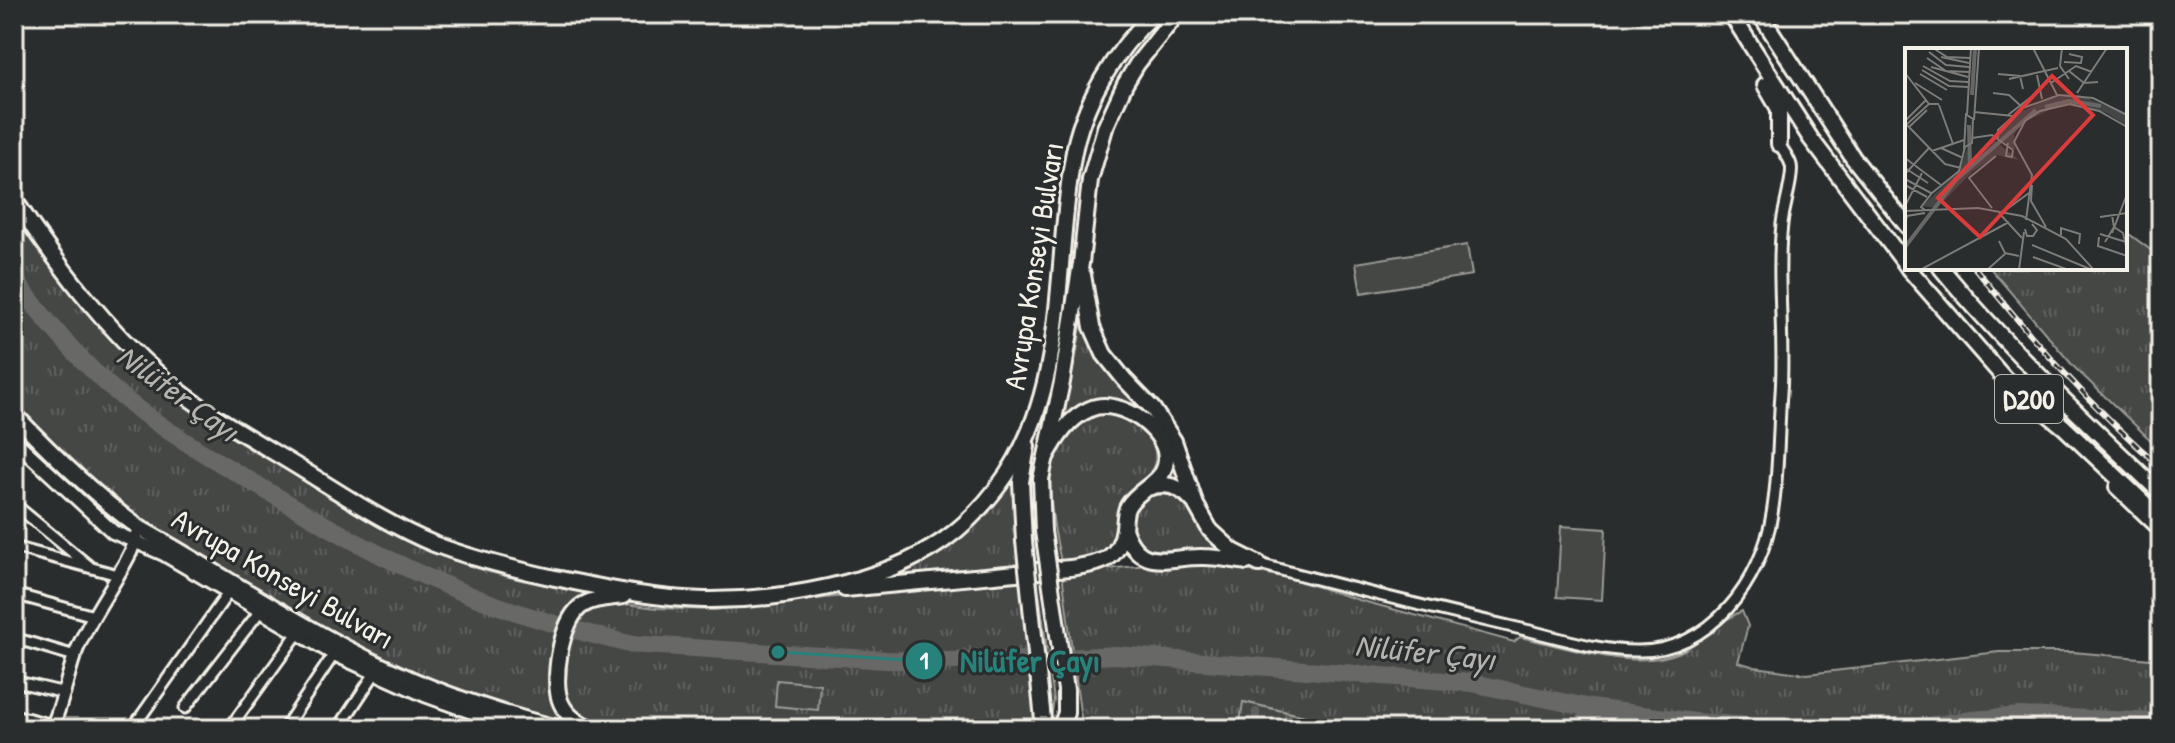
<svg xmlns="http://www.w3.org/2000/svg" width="2175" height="743" font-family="'Patrick Hand',sans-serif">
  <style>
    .grass { fill: url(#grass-tufts); stroke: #9c9c96; stroke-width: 2 }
    .cemetery { fill: url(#cemetery-stones); stroke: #9c9c96; stroke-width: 2 }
    .garden { fill: #444645; stroke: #9c9c96; stroke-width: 2 }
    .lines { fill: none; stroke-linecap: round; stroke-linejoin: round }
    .river { stroke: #676866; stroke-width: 18 }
    .minor-casing { stroke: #f4f1e8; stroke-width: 15 }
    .tertiary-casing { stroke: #f4f1e8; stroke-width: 17 }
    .secondary-casing { stroke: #f4f1e8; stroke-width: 18 }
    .primary-casing { stroke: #f4f1e8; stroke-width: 20 }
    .trunk-casing { stroke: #f4f1e8; stroke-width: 20 }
    .minor { stroke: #2a2d2e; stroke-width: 9 }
    .tertiary { stroke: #2a2d2e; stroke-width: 11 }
    .secondary { stroke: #2a2d2e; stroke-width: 12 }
    .primary { stroke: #2a2d2e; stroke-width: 14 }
    .trunk { stroke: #2a2d2e; stroke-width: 14 }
    .rail-casing { stroke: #f4f1e8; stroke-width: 6 }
    .rail { stroke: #2a2d2e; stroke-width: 3; stroke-dasharray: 9; stroke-linecap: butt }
    .primary-bridge-casing { stroke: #f4f1e8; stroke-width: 20; stroke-linecap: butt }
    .primary-bridge { stroke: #2a2d2e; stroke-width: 14 }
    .labels { text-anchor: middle; stroke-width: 6; stroke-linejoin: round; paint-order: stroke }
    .shield { fill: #2a2d2e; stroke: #b7b6b0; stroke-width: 2 }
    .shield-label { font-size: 28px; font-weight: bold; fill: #f4f1e8 }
    .street-label { font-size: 30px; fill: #f4f1e8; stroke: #2a2d2e }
    .water-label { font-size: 32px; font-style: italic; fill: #b5b3ae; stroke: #2a2d2e }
    .inset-river { fill: none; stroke: #676866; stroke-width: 4 }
    .inset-road { fill: none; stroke: #7b7b78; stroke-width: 2 }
    .view { fill: #d93c3b; fill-opacity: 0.15; stroke: #d93c3b; stroke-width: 4 }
    .inset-edge { fill: none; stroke: #f4f1e8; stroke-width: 4 }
    .leader { fill: none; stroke: #26827a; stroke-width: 3 }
    .callout-dot { fill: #26827a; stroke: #2a2d2e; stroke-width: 3 }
    .mark-label { font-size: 24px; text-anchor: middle; font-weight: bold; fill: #fff }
    .callout-label { font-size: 32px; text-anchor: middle; font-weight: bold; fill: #26827a; stroke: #2a2d2e; stroke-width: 6; stroke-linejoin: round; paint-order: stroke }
  </style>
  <defs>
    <pattern id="grass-tufts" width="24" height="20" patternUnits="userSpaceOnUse" patternTransform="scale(2)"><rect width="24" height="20" fill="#444645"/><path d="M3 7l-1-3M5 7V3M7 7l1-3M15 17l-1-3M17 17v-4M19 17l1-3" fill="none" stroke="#606160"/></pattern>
    <pattern id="cemetery-stones" width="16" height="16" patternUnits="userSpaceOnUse" patternTransform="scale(2)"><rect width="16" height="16" fill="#444645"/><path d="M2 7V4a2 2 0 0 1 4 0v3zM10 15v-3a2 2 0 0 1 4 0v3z" fill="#606160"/></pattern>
  </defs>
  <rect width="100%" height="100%" fill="#2a2d2e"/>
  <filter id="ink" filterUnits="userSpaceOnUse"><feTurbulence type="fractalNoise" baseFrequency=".0125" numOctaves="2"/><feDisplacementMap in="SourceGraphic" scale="16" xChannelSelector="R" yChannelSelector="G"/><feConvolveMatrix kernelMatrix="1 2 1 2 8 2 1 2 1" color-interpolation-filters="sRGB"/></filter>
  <g filter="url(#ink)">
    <g class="grass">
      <path d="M 14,217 C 50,269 89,317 134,362 C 175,401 224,431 272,460 C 320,490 369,521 420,546 C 474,572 536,585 595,593 C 583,599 572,603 563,614 C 552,630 546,683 553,702 C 557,713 565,718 573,726 L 457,691 L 404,671 L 324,630 L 154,529 L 116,504 L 14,408 Z"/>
      <path d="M 2125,231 L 2156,254 L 2161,263 L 2161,450 L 2074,367 L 1990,268 L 2125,268 Z"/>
      <path d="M 1084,307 L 1100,358 L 1110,374 L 1141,405 L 1168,440 L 1185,487 L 1164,479 L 1162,440 L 1109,402 L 1056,432 L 1076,357 Z"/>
      <path d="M 1104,411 C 1113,414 1125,415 1133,420 C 1150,428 1163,455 1150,472 C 1143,482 1131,486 1123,497 C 1117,505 1117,515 1116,526 C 1114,557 1085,558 1061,562 C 1052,520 1036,448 1080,420 C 1087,416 1096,414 1104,411 Z"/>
      <path d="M 1034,442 C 1025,484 1030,523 1035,564 L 893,579 C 933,558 974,533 1001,496 C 1014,480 1024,460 1034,442 Z"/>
      <path d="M 1166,491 L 1181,498 L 1229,554 C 1218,551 1209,548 1198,549 C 1171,550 1139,566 1133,526 C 1132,518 1134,510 1139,503 C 1147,494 1155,492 1166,491 Z"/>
      <path d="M 1215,563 L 1296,580 L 1359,600 L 1514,642 L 1520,637 C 1567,647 1634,672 1680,652 C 1704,641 1719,621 1742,611 L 1748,626 L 1738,662 L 1755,667 L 1807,674 L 1999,652 L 2073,652 L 2161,660 L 2161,729 L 1361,729 L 1244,702 L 1239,729 L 1084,729 L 1080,712 L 1062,573 L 1160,564 Z"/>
      <path d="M 1037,577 L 1054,700 L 1049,729 L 658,729 C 626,728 578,734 565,696 L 569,639 L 576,620 L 586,610 L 610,602 L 657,608 L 714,610 L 928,587 Z"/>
    </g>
    <path class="cemetery" d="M 1243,702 L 1361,729 L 1239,729 Z"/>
    <g class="garden">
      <path d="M 1467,245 L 1472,275 L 1361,293 L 1356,263 Z"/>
      <path d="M 1561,526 L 1606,529 L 1602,600 L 1557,597 Z"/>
      <path d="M 777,680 L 820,684 L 818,710 L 775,706 Z"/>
    </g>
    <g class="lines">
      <g class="river">
        <path d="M 14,278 C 49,326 91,375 139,410 C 179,440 224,465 267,491 C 326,526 386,561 450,587 C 508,612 568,629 629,644 L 887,660 L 942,661 L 1029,660 L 1116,655 L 1472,683 L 1591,708 L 1695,722 L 1790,729"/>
        <path d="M 1582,729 L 1591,708"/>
        <path d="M 1905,729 L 1972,720 L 2020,716 L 2161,722"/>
      </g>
      <defs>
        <g id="minor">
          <path d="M 14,504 L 89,566"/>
          <path d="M 14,547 L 118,575"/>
          <path d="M 1259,564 C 1345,587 1431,608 1517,628 C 1555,636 1596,651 1636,651 C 1710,653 1762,581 1772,514 C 1779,474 1778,433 1781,393 C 1785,337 1776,279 1782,224 C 1783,211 1794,175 1791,165 C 1789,158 1783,150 1779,144"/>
          <path d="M 14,594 L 94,616"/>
          <path d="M 14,638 L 75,656"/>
          <path d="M 14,681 L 65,693"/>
          <path d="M 185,708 L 260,611"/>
          <path d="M 14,715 L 53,725"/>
          <path d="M 137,722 L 228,593"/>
          <path d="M 229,729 L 298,633"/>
          <path d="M 284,729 L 334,654"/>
          <path d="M 338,729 L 375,673"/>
          <path d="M 472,729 L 478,714"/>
        </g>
        <path id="tertiary" d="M 51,729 C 62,706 66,681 74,657 C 84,630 101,604 116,579 C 124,564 134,550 137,533"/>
        <path id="secondary" d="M 14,440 L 113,532 L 164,554 L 334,654 L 425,695 L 519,729"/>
        <g id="primary">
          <path d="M 2153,14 L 2161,17"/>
          <path d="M 14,199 C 57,264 104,327 163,378 C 206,414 256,441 303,470 C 345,496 388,525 434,544 C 473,559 514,569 555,578 C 604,588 653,599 704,600 C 779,601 882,584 944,540 C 968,523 990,499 1007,474 C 1068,381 1054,262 1073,157 C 1082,104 1115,50 1154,14"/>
          <path d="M 1083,275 L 1092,327 L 1104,354 L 1124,379 L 1153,409 L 1174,441 L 1196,505 L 1210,530 L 1233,551 L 1259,564"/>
          <path d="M 14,414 C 53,455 93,494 138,527 C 220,573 298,626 382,666 C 438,693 501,714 561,729"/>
          <path d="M 2117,487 L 2161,529"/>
          <path d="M 1148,488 C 1166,481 1181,487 1193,501"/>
          <path d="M 1124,529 C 1140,574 1168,556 1203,557 C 1218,557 1233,560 1247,562"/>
          <path d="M 1043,531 L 1041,479 L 1062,382 L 1081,263 L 1090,180 L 1105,128 L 1125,84 L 1137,64 L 1177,14"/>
          <path d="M 1024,541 L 1021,482 L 1027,446"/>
          <path d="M 845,589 L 1070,568 C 1099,563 1118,563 1124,529 C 1125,521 1124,513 1128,506 C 1137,490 1161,483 1165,466 C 1174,434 1120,395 1090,409 C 1069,418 1057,437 1046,457"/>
          <path d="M 595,729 C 580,725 568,718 561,703 C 551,681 561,623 580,607 C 592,598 609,598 623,596"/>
          <path d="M 1060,729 L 1066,713 L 1066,690"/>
        </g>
        <g id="trunk">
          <path d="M 1731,14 L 1811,139 L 1907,266"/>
          <path d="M 1760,14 L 1853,158 L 1907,226"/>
          <path d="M 1765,85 L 1779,109 L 1779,144"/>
          <path d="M 1908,268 L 2005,379 L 2064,427 L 2161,519"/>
          <path d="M 1941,268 C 2008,349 2085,421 2161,493"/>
        </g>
      </defs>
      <use href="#minor" class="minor-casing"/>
      <use href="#tertiary" class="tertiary-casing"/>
      <use href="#secondary" class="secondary-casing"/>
      <use href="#primary" class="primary-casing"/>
      <use href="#trunk" class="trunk-casing"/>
      <use href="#minor" class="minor"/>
      <use href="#tertiary" class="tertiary"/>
      <use href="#secondary" class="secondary"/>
      <use href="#primary" class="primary"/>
      <use href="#trunk" class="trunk"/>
      <defs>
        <path id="rail" d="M 1975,268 C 2032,339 2092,408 2161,467"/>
      </defs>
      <use href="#rail" class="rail-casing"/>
      <use href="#rail" class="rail"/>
      <defs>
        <g id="primary-bridge">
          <path d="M 1043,531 L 1066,690"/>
          <path d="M 1024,541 L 1044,729"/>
        </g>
      </defs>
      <use href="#primary-bridge" class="primary-bridge-casing"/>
      <use href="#primary-bridge" class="primary-bridge"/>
    </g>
  </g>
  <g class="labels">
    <rect class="shield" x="1995" y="375" width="68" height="48" rx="6"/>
    <g class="shield-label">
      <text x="2029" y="409">D200</text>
    </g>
    <g class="street-label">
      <text transform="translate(1034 266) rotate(-81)" y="10">Avrupa Konseyi Bulvarı</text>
      <text transform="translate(283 579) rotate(30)" y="10">Avrupa Konseyi Bulvarı</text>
    </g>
    <g class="water-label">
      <text transform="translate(178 393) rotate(36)" y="11">Nilüfer Çayı</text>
      <text transform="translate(1425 652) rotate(6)" y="11">Nilüfer Çayı</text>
    </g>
  </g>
  <g transform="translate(1905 48)">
    <rect width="222" height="222" fill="#2a2d2e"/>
    <path d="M 175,47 L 222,67 L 222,78 L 202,65 L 156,56 L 117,75 L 109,86 L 110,102 L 94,90 L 92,84 L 114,65 L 146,49 ZM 88,91 L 114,112 L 92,107 L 67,124 L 32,160 L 17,158 L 54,123 L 62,101 L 66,114 Z" fill="#444645"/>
    <path class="inset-river" d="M 67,47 L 70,0M 140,59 L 164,53 L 196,58M 64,77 L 65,119M 0,199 L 51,132 L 131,62"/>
    <path class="inset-road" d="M 28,0 L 42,9 L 65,10M 128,0 L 152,47M 157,0 L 155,18 L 164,31M 24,4 L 41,17 L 64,19M 36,9 L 64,15M 22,10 L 41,23 L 64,24M 159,14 L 176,15 L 177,9 L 164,6M 18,18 L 45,33 L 63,34M 26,19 L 63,29M 17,22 L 44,38 L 63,39M 164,23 L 179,35 L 193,34M 0,25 L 24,56 L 34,56M 15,26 L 42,42M 93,26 L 115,28 L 118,41M 132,27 L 137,51M 104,31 L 153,20M 10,35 L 37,52M 146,35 L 171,18 L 187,24M 88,45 L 104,47 L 118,60M 172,45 L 202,0M 34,57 L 48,96M 69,64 L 108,68M 103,67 L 126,49M 69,72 L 74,0M 0,73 L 21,52M 0,75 L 40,116 L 56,120M 1,77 L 24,56M 4,79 L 22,62M 67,90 L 87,87 L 108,102M 93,90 L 93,82 L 118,60 L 154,47 L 188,50 L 222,67M 103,95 L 101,108 L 107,109 L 108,102M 36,100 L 58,110M 59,101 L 61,65M 27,103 L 59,92M 0,110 L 36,137M 0,120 L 23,135M 0,126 L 24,100M 0,131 L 26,145M 0,137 L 22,149M 127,137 L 126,153 L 141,179M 0,158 L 17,125M 87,160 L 64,130 L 91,108M 20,162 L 16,159 L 27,145 L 54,123 L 60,99 L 67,95 L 68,71 L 62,67 L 66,0M 0,163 L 73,160 L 117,168 L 161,191 L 189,222M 98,164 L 124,145M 94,165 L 117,190M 195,169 L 222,165M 121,172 L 127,127 L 109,94 L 120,73 L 135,63 L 165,56 L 194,63 L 222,79M 0,177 L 2,168 L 20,165M 209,179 L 218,185 L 222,202M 120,181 L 122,188 L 128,188 L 132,182 L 127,176M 207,185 L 222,146M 195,186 L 221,194M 156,187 L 156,180 L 175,186 L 174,196M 194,189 L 193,198 L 222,208M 94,193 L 100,205 L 114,208M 200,194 L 209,179 L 207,167M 127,197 L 185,221M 128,209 L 164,222M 15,222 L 104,174M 82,222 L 101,205M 114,222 L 119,184"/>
    <path class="view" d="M 147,28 L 188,67 L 75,189 L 33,150 Z"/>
    <rect width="222" height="222" class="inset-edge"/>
  </g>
  <path class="leader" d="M778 652L924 661"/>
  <g class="callout-dot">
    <circle cx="778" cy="652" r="8"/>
    <circle cx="924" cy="661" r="20"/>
  </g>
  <g class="mark-label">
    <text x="924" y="669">1</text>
  </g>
  <g class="callout-label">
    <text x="1030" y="672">Nilüfer Çayı</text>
  </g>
  <rect width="2175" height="743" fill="none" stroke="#2a2d2e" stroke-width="48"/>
  <rect x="24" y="24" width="2127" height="695" fill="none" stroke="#f4f1e8" stroke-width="3" filter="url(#ink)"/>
</svg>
